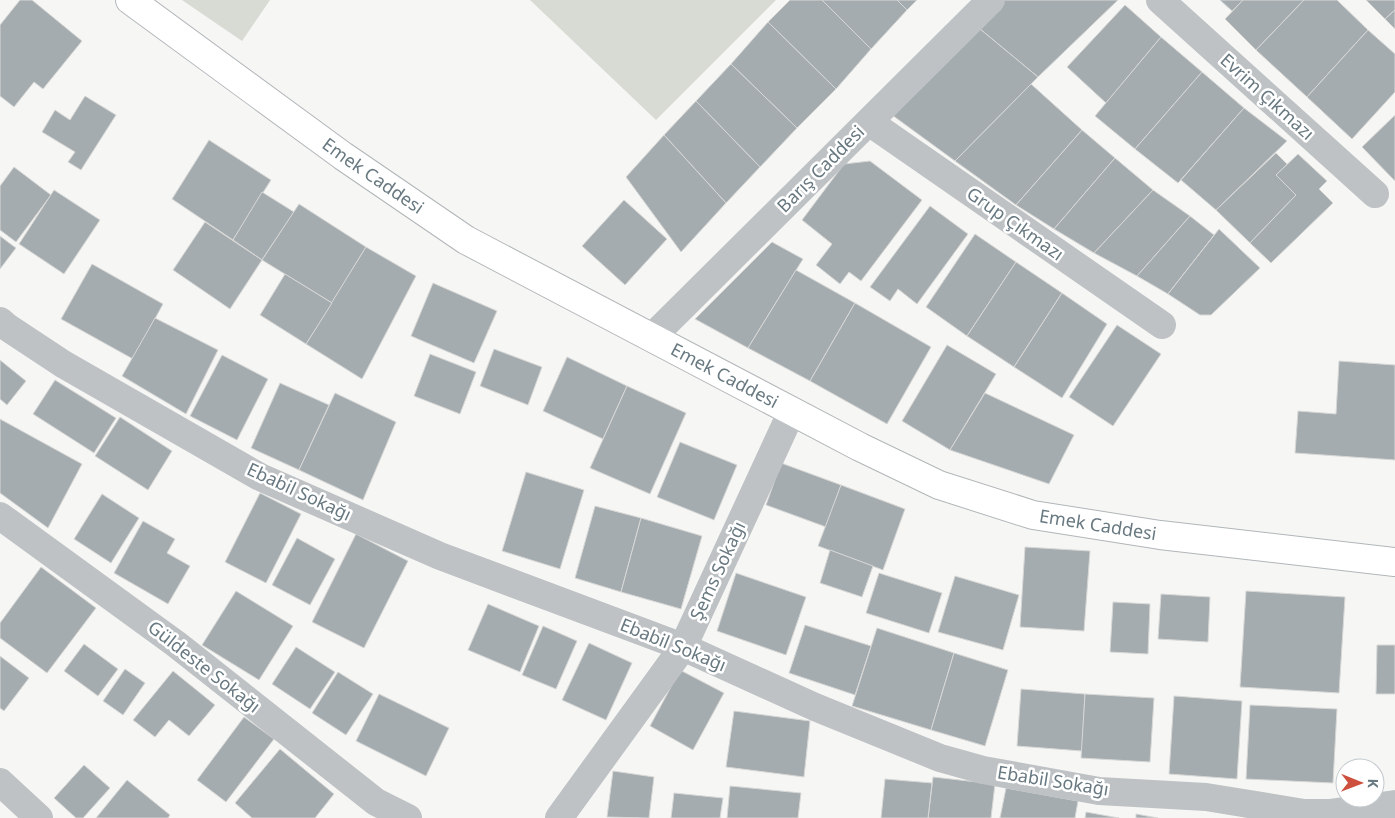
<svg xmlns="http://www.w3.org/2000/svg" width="1395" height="818" font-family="'Noto Sans',sans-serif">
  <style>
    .green { fill: #d7dbd4 }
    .building { fill: #a4acb0; stroke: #d8d8d6 }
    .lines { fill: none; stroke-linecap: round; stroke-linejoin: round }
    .secondary-casing { stroke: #b1b6b9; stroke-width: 30 }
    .street { stroke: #bec2c5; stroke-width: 28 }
    .secondary { stroke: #fff; stroke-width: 28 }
    .labels { text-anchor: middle; stroke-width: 5; stroke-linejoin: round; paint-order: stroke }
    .street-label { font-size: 18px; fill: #697981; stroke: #fff }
  </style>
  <rect width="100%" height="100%" fill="#f6f6f4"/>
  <g class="green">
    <path d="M 182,0 L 270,0 L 242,41 Z"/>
    <path d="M 530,0 L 776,0 L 656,120 Z"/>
  </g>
  <g class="building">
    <path d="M 20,0 L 32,0 L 82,41 L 43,89 L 34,82 L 14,107 L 0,96 L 0,25 Z"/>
    <path d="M 790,0 L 822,0 L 871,49 L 836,89 L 768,22 Z"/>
    <path d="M 822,0 L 897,0 L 907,10 L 871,49 Z"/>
    <path d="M 897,0 L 917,0 L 907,10 Z"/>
    <path d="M 1001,0 L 1118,0 L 1038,77 L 974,24 Z"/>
    <path d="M 1220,0 L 1243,0 L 1232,11 Z"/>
    <path d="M 1243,0 L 1304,0 L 1256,50 L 1225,19 Z"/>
    <path d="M 1304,0 L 1337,0 L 1368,30 L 1307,97 L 1256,50 Z"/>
    <path d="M 1366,0 L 1395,0 L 1395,10 L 1385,19 Z"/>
    <path d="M 1125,5 L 1161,37 L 1106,103 L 1067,67 Z"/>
    <path d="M 1395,10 L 1395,29 L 1385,19 Z"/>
    <path d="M 768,22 L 836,89 L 797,128 L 731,64 Z"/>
    <path d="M 974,24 L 1038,77 L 955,161 L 892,115 Z"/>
    <path d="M 1368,30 L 1395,54 L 1395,92 L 1352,139 L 1307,97 Z"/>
    <path d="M 1161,37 L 1202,72 L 1135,149 L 1095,116 Z"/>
    <path d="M 731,64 L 797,128 L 760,167 L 696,101 Z"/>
    <path d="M 1202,72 L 1244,108 L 1178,183 L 1135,149 Z"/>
    <path d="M 1031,84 L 1082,130 L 1016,205 L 955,161 Z"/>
    <path d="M 85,96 L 116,115 L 81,170 L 68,162 L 75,152 L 42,132 L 55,110 L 70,120 Z"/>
    <path d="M 696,101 L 760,167 L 726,203 L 664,135 Z"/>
    <path d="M 1244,108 L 1287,141 L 1216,210 L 1181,180 Z"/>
    <path d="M 1395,115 L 1395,181 L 1362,147 Z"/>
    <path d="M 1082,130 L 1115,158 L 1054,229 L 1016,205 Z"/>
    <path d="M 664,135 L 726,203 L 681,252 L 626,177 Z"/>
    <path d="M 209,140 L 271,180 L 233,240 L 172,199 Z"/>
    <path d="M 1276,153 L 1287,164 L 1276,175 L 1296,195 L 1250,243 L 1216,210 Z"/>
    <path d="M 1298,154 L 1327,181 L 1319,189 L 1333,203 L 1271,263 L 1250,243 L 1296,195 L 1276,175 Z"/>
    <path d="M 1115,158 L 1153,190 L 1094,253 L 1054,229 Z"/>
    <path d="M 870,161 L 922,200 L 861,281 L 849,272 L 840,284 L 816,265 L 832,244 L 802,220 L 844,164 Z"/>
    <path d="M 14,167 L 51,195 L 16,242 L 0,230 L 0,186 Z"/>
    <path d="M 54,190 L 100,220 L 64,274 L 19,244 Z"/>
    <path d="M 1153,190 L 1190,216 L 1137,276 L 1094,253 Z"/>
    <path d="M 262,192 L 294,212 L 262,260 L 233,240 Z"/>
    <path d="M 624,200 L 667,239 L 625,285 L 582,246 Z"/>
    <path d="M 299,204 L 366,247 L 332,303 L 262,260 Z"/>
    <path d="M 930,206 L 968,234 L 917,304 L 898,289 L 890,301 L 870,287 Z"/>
    <path d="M 1190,216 L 1214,235 L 1168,294 L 1137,276 Z"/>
    <path d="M 205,222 L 262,260 L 230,309 L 173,270 Z"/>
    <path d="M 1219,229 L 1260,268 L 1211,315 L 1200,315 L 1168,294 Z"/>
    <path d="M 975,234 L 1016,262 L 967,336 L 926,307 Z"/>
    <path d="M 0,236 L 16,248 L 0,269 Z"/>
    <path d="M 772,242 L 803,259 L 748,348 L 695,319 Z"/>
    <path d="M 366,247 L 416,276 L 362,379 L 306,344 Z"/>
    <path d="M 1016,262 L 1062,293 L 1014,367 L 967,336 Z"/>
    <path d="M 92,264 L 163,304 L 133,359 L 61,319 Z"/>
    <path d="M 796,270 L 855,303 L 810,381 L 748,348 Z"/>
    <path d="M 285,274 L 332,303 L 306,344 L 260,315 Z"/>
    <path d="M 433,283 L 497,311 L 474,363 L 411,336 Z"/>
    <path d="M 1062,293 L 1107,324 L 1062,398 L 1014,367 Z"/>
    <path d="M 855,303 L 931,347 L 887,424 L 810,381 Z"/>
    <path d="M 155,318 L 218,350 L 186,414 L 122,376 Z"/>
    <path d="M 1117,325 L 1161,354 L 1113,426 L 1069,397 Z"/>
    <path d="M 947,345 L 996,374 L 950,450 L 902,421 Z"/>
    <path d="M 494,349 L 542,367 L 528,405 L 480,386 Z"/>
    <path d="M 430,354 L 476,372 L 460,414 L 414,396 Z"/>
    <path d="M 222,355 L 268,379 L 237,440 L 190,416 Z"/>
    <path d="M 567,357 L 627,386 L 603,439 L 543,411 Z"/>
    <path d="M 0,360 L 26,381 L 7,405 L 0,399 Z"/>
    <path d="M 1339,361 L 1395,365 L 1395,460 L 1295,453 L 1298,411 L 1336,414 Z"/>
    <path d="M 55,380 L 116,418 L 94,453 L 33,414 Z"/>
    <path d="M 280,383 L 329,405 L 299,470 L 251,448 Z"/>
    <path d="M 627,386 L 686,413 L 650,494 L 590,468 Z"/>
    <path d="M 335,393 L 396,422 L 363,500 L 299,470 Z"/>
    <path d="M 985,393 L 1074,435 L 1049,484 L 950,450 Z"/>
    <path d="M 120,417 L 172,451 L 148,490 L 95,456 Z"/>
    <path d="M 0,419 L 82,464 L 48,528 L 0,493 Z"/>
    <path d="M 680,442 L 737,465 L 714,520 L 657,497 Z"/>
    <path d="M 781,463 L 841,485 L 826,527 L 766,505 Z"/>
    <path d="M 526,472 L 584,490 L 560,569 L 502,551 Z"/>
    <path d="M 841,485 L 905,509 L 883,570 L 818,546 Z"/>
    <path d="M 260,493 L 301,514 L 266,583 L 225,562 Z"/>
    <path d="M 102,494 L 139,518 L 111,563 L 74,539 Z"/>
    <path d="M 595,506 L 641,518 L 621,592 L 575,578 Z"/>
    <path d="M 641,518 L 702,536 L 681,609 L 621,592 Z"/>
    <path d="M 143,521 L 175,539 L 167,553 L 190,566 L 168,604 L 114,573 Z"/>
    <path d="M 356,534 L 408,561 L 364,648 L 312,622 Z"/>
    <path d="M 297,538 L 335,559 L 310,605 L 272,585 Z"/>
    <path d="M 1025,547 L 1090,551 L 1084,631 L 1020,627 Z"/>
    <path d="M 830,550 L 873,566 L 862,597 L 820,583 Z"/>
    <path d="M 41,567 L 96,608 L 47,673 L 0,638 L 0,623 Z"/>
    <path d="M 736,573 L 806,597 L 786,655 L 717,631 Z"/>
    <path d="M 879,573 L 942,593 L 929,633 L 866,613 Z"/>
    <path d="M 955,576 L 1019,595 L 1003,650 L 938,632 Z"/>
    <path d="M 236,591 L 293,626 L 259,680 L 202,645 Z"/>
    <path d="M 1246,591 L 1345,597 L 1339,693 L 1240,687 Z"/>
    <path d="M 1161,594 L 1210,597 L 1208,642 L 1158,639 Z"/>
    <path d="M 1113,602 L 1150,604 L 1148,654 L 1110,652 Z"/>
    <path d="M 488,604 L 539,626 L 520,672 L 468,650 Z"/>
    <path d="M 805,625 L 871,646 L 855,695 L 789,673 Z"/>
    <path d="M 543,626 L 577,641 L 556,689 L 522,675 Z"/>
    <path d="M 877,628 L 954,653 L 931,730 L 852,706 Z"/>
    <path d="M 589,643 L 632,663 L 606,720 L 562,700 Z"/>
    <path d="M 84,644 L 118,669 L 98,696 L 64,671 Z"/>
    <path d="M 1377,645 L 1395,645 L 1395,694 L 1376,694 Z"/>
    <path d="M 296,647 L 335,672 L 310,709 L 272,684 Z"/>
    <path d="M 954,653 L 1008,670 L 985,746 L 931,730 Z"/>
    <path d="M 0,656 L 29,678 L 4,711 L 0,708 Z"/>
    <path d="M 125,669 L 145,683 L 123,715 L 103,701 Z"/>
    <path d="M 680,670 L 724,693 L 693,750 L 650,726 Z"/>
    <path d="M 173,671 L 215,705 L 189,736 L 169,720 L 155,737 L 133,720 Z"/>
    <path d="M 338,672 L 373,694 L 346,735 L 312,713 Z"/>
    <path d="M 1021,689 L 1085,694 L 1082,751 L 1017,746 Z"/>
    <path d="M 379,694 L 449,728 L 426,776 L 356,741 Z"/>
    <path d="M 1085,694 L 1154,698 L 1150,762 L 1081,758 Z"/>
    <path d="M 1174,696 L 1242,701 L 1237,779 L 1169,774 Z"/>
    <path d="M 1250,705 L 1337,709 L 1333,783 L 1246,779 Z"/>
    <path d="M 734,711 L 810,721 L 804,777 L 726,767 Z"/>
    <path d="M 244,717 L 274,739 L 226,802 L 197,780 Z"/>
    <path d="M 280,749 L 334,794 L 315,818 L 252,818 L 235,803 Z"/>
    <path d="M 84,765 L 110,788 L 83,818 L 76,818 L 54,798 Z"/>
    <path d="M 613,771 L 654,777 L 649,818 L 607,817 Z"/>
    <path d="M 933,777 L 995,784 L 991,818 L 928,818 Z"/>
    <path d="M 885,779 L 932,783 L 928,818 L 881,818 Z"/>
    <path d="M 127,780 L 170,815 L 168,818 L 96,818 Z"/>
    <path d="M 730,786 L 801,793 L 798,818 L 727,818 Z"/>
    <path d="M 1006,788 L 1078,801 L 1075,818 L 1000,818 Z"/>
    <path d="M 674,793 L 723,798 L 720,818 L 671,818 Z"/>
    <path d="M 1086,812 L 1119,818 L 1085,818 Z"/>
    <path d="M 1136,814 L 1158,818 L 1136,818 Z"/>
  </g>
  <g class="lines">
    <defs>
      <g id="secondary">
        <path id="s1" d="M 130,0 L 343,156 L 466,240 L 860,447 L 939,485 L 1033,515 L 1160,535 L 1395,562"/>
      </g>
    </defs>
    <use href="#secondary" class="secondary-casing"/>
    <g class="street">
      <path d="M 1160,0 L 1375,194"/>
      <path d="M 869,122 L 1162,325"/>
      <path d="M 0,321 L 7,327 L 63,364 L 260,477 L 440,556 L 683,647 L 815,707 L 940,758 L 983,770 L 1099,791 L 1206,797 L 1304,813 L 1329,813 L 1395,804"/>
      <path d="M 651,338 L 991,0"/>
      <path d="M 0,516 L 176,644 L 376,802 L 408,818"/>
      <path d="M 0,782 L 39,818"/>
      <path d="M 559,818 L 683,647 L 792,411"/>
    </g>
    <use href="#secondary" class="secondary"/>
  </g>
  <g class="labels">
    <g class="street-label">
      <text transform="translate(1267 97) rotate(42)" y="6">Evrim Çıkmazı</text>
      <text transform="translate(821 169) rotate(-45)" y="6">Barış Caddesi</text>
      <text dy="6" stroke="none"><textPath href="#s1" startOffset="300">Emek Caddesi</textPath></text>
      <text transform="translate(1015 224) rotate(35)" y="6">Grup Çıkmazı</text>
      <text dy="6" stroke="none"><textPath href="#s1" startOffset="705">Emek Caddesi</textPath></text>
      <text transform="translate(299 492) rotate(25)" y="6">Ebabil Sokağı</text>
      <text dy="6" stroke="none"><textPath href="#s1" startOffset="1110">Emek Caddesi</textPath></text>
      <text transform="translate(718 571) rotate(-65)" y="6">Şems Sokağı</text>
      <text transform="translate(673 645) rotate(22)" y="6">Ebabil Sokağı</text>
      <text transform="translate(204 667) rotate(38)" y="6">Güldeste Sokağı</text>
      <text transform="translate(1053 781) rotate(9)" y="6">Ebabil Sokağı</text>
    </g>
  </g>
  <g transform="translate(1360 783) rotate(91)"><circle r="24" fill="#ffffff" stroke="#c3c9cd"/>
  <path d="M0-4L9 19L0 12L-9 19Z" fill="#cd4f3d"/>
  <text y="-8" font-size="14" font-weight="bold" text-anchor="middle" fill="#697981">K</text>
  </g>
</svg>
